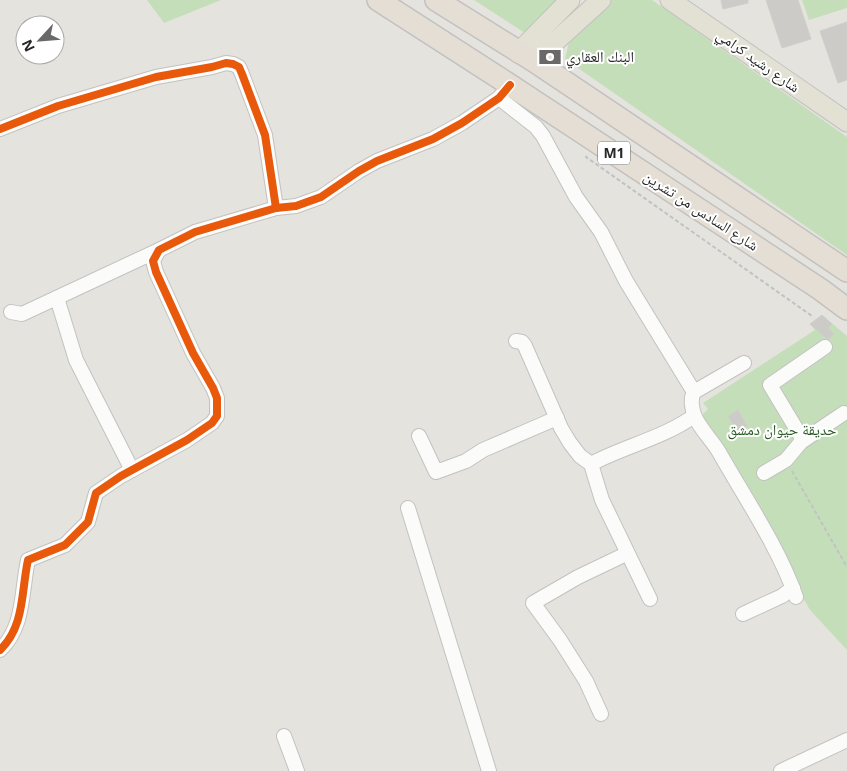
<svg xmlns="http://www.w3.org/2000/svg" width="847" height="771" font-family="'Open Sans','Noto Naskh Arabic',sans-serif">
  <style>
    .green { fill: #c5deba }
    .building { fill: #cdcbc7; stroke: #d0ceca }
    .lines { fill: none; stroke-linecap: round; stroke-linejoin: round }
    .minor-casing { stroke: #c3c2c3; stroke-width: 16 }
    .major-casing { stroke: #c2c1c0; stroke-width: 21 }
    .highway-casing { stroke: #c2c1c0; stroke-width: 24 }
    .path { stroke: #c2c2c2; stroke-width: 2; stroke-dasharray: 4 2.5; stroke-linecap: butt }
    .minor { stroke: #fbfbfa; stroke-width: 14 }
    .major { stroke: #e3e1d4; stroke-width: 19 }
    .highway { stroke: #e5ded5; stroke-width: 21 }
    .cycleway-casing { stroke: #fff; stroke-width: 11 }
    .cycleway { stroke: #e8590c; stroke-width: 8 }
    .labels { text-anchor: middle; stroke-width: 4; stroke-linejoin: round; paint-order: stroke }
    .shield { fill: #fff; stroke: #686868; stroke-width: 1 }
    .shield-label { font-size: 14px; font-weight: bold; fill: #272727 }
    .poi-label { font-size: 15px; fill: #272727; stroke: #fff; text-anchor: start }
    .street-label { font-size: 15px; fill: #272727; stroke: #fff }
    .park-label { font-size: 15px; fill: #275a21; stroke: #fff }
  </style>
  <rect width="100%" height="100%" fill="#e5e3de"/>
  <g class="green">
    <path d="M 147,0 L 221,0 L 164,23 Z"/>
    <path d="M 474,0 L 560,0 L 531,37 Z"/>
    <path d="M 608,0 L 652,0 L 847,137 L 847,255 L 565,59 L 569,42 Z"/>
    <path d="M 802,0 L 847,0 L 847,8 L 809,20 Z"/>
    <path d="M 822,315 L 847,336 L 847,650 L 810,610 L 700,417 L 708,409 L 703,403 L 815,330 L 810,324 Z"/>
  </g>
  <g class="building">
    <path d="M 721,0 L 748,0 L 748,3 L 723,9 Z"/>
    <path d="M 766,0 L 798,0 L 811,39 L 782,48 Z"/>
    <path d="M 847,22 L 847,80 L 838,83 L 820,31 Z"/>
    <path d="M 822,315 L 832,324 L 828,328 L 834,334 L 829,339 L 826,338 L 810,324 Z"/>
    <path d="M 738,410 L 747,426 L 738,432 L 728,416 Z"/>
  </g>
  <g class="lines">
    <defs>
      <g id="minor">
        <path d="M 499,98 L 536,127 L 543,136 L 576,197 L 601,232 L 626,281 L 694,392"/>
        <path d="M 0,129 L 58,106 L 156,77 L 212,67 L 226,63 L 233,64 L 239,67 L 242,74 L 265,135 L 276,208"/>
        <path d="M 57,298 L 76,360 L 132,470"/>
        <path d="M 11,312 L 22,314 L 159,250"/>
        <path d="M 516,341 L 522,342 L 525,346 L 561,428 L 570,443 L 580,456 L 591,464 L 602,500 L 650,599"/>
        <path d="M 744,363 L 694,392 C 690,399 692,410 695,417 C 701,430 712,440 719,452 C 745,498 779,548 796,597"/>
        <path d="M 419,436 L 436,472 L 466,461 L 483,450 L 557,418"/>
        <path d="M 803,440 L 770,385 L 825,347"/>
        <path d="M 591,464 C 625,446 663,438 694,416"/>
        <path d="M 764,473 L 786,460 L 801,442 L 844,413"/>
        <path d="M 408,508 L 489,771"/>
        <path d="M 743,614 L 782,596 L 793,588"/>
        <path d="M 0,650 C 25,626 21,592 28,560 L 65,545 L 88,522 L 96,493 L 121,476 L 187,440 L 212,423 L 217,416 L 217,398 L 213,388 L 193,353 L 156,272 L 153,261 L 159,250 L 195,232 L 276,208 L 296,206 L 321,197 L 359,171 L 377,161 L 433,139 L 462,123 L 499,98 L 510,85"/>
        <path d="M 601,714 L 586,681 L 560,640 L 533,603 L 578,577 L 626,554"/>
        <path d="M 284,736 L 297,771"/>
        <path d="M 781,771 L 847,740"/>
      </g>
      <g id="major">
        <path d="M 670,0 L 847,122"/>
        <path d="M 518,53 L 570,0"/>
        <path d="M 534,61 L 601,0"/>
      </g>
      <g id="highway">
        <path d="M 378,0 L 510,85 L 820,289 L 847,309"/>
        <path d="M 436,0 L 534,61 L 847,271"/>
      </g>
    </defs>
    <use href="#minor" class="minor-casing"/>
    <use href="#major" class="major-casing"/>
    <use href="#highway" class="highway-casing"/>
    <g class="path">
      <path d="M 587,156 L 586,157 L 812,316"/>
      <path d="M 792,471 L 847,567"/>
    </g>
    <use href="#minor" class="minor"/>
    <use href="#major" class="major"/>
    <use href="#highway" class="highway"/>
    <defs>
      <g id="cycleway">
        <path d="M 0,129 L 58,106 L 156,77 L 212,67 L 226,63 L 233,64 L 239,67 L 242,74 L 265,135 L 276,208"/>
        <path d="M 0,650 C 25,626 21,592 28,560 L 65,545 L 88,522 L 96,493 L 121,476 L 187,440 L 212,423 L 217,416 L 217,398 L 213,388 L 193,353 L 156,272 L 153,261 L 159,250 L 195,232 L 276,208 L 296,206 L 321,197 L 359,171 L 377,161 L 433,139 L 462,123 L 499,98 L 510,85"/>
      </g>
    </defs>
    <use href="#cycleway" class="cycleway-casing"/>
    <use href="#cycleway" class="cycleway"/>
  </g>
  <defs>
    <symbol id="bank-bare" viewBox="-9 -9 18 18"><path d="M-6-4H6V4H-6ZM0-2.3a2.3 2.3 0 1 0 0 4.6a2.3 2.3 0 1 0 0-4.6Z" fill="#6a6967" stroke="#fff" stroke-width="2.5" paint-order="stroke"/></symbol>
  </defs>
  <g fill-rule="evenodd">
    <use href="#bank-bare" x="534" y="41" width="32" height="32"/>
  </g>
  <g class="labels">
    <rect class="shield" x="598" y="141.5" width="32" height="23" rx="4"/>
    <g class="shield-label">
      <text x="614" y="158">M1</text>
    </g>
    <g class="poi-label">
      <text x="566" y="62">البنك العقاري</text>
    </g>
    <g class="street-label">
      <text transform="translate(758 61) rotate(35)" y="5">شارع رشيد كرامي</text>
      <text transform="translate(701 211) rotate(33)" y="5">شارع السادس من تشرين</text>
    </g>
    <g class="park-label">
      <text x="782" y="435">حديقة حيوان دمشق</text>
    </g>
  </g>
  <g transform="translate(40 40) rotate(244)"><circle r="24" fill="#ffffff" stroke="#a9a9a9"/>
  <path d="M0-4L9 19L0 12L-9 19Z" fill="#6a6967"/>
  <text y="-8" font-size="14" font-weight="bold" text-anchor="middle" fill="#272727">N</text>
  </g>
</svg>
